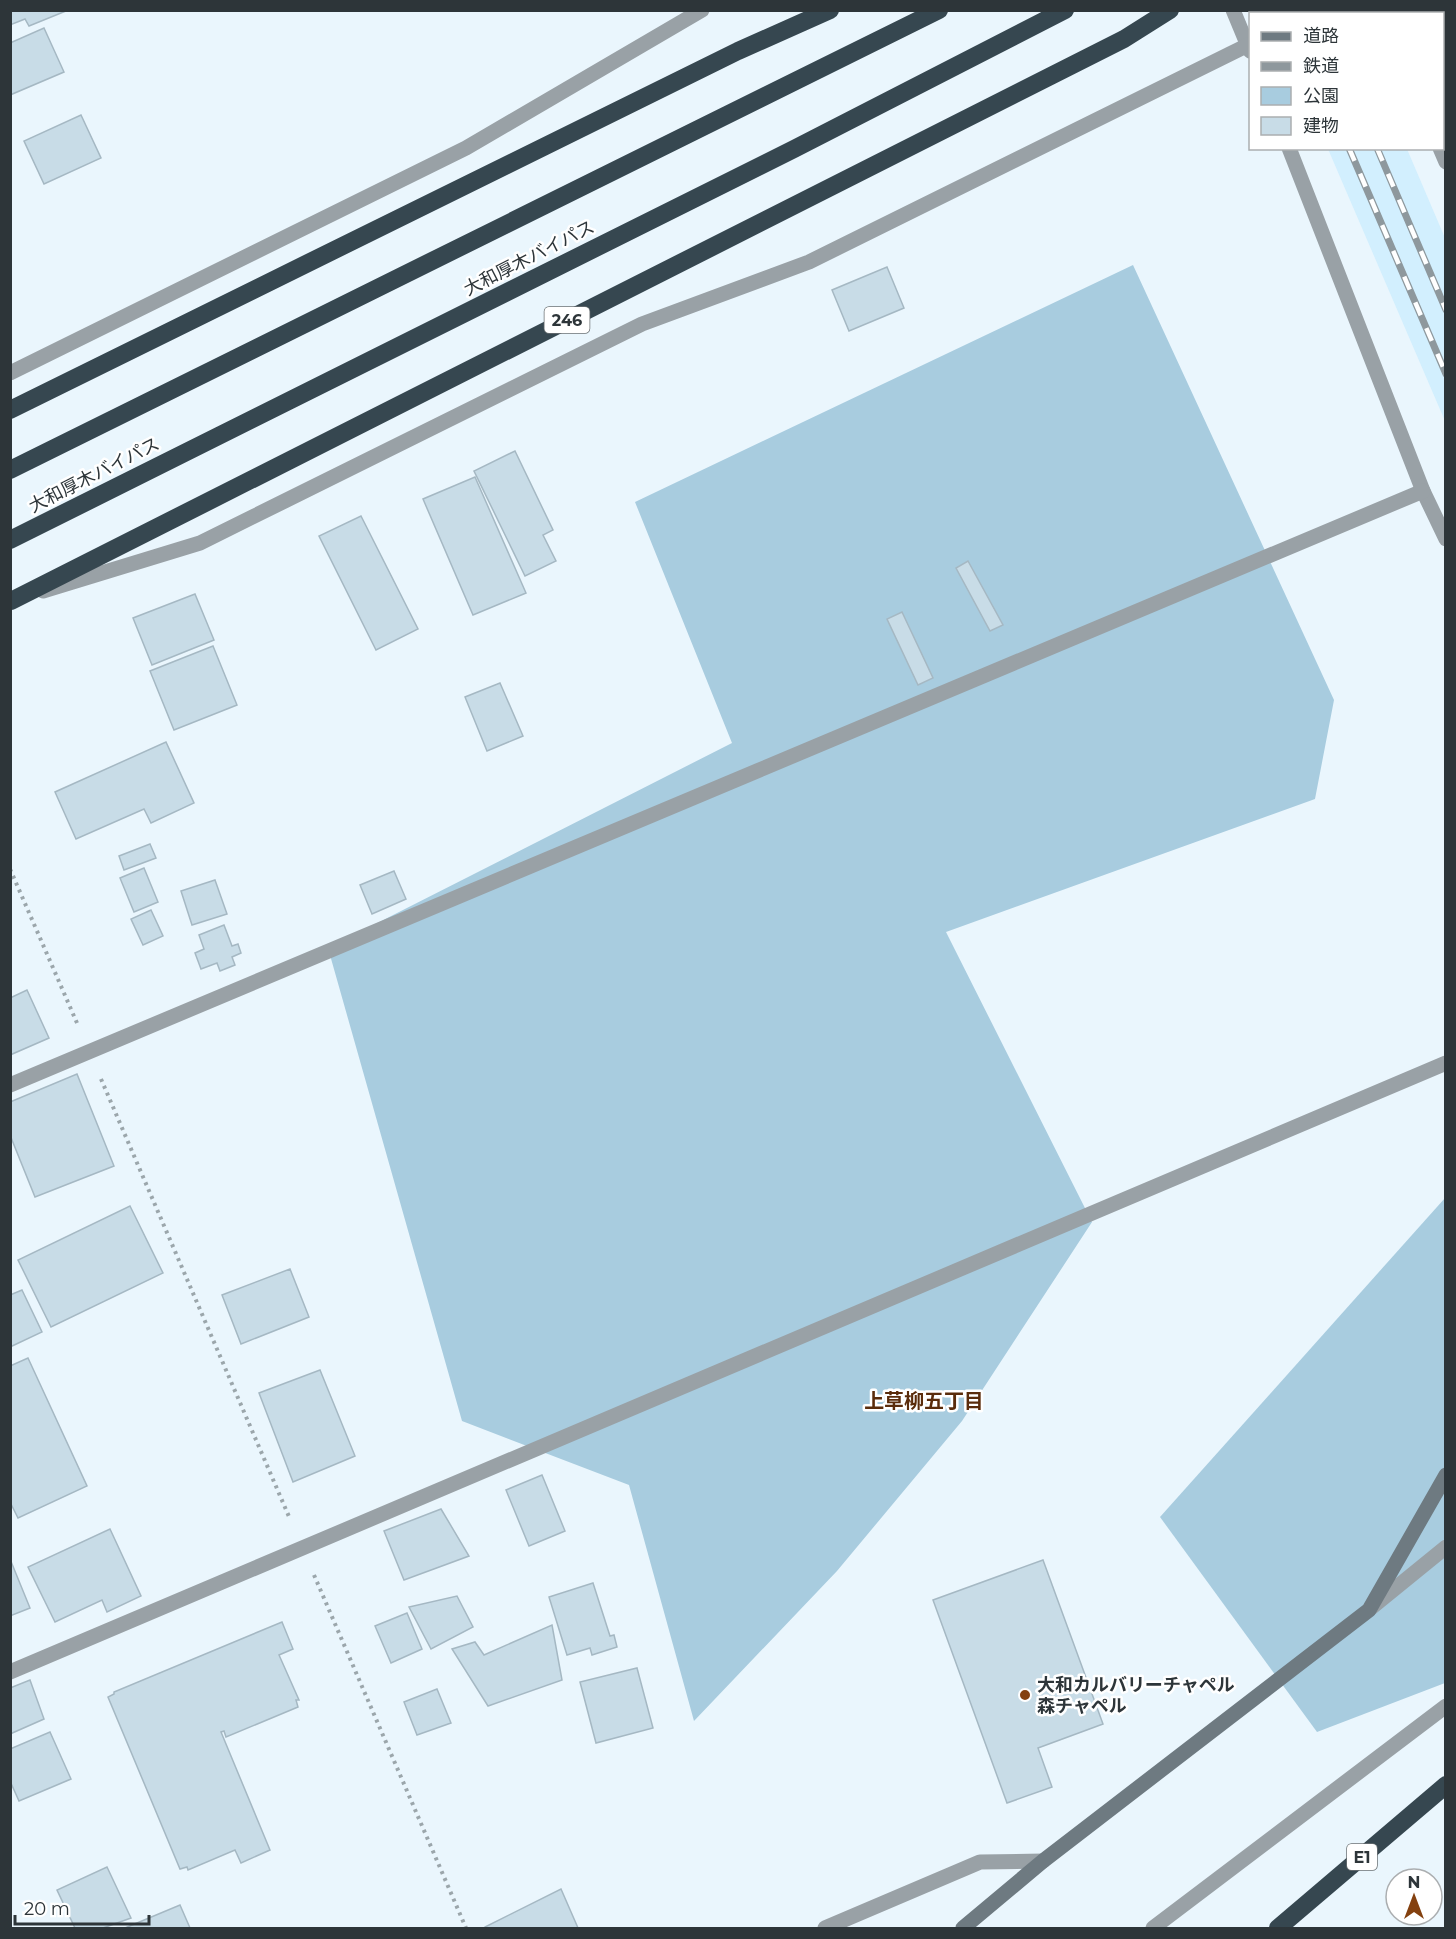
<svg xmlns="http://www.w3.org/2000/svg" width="1456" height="1939" font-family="Montserrat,'Noto Sans JP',sans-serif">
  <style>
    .built { fill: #d2effe }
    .green { fill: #a8ccdf }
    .building { fill: #c8dce7; stroke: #a5b8c3; stroke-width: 1.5 }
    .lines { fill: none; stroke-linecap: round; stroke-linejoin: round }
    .path { stroke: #9ba6ab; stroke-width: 4; stroke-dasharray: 3 4.5; stroke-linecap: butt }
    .lane { stroke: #99a1a6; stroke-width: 15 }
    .street { stroke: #99a1a6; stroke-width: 15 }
    .secondary { stroke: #6e7a81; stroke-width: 15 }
    .highway { stroke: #364750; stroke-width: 18 }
    .rail-casing { stroke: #8e989d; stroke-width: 7 }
    .rail { stroke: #fff; stroke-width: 4.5; stroke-dasharray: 14; stroke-linecap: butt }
    .poi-dot { fill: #844110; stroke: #fff; stroke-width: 2 }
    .labels { text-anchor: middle; stroke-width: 5; stroke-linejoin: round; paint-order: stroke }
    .shield { fill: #fff; stroke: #6c7274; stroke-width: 1.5 }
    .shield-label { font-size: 16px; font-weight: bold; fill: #2d3539 }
    .street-label { font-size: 18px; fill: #2d3539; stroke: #fff }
    .poi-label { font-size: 18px; font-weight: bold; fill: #2d3539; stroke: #fff; text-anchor: start }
    .neighbourhood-label { font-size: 20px; font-weight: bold; fill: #5a2c0b; stroke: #fff }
  </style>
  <rect width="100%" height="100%" fill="#eaf6fd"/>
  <g class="built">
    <path d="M 1348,11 L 1349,13 L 1270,14 L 1269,11 Z"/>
    <path d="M 1328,149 L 1407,149 L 1445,238 L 1445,421 Z"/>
  </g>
  <g class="green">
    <path d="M 1445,15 L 1445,113 L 1442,106 L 1442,17 Z"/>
    <path d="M 1133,265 L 1334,700 L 1315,799 L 946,932 L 1092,1222 L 962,1421 L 837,1571 L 694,1721 L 629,1485 L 462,1421 L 328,948 L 732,743 L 635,502 Z"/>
    <path d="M 1445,1198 L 1445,1683 L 1317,1732 L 1160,1517 Z"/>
  </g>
  <g class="building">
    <path d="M 10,10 L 66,10 L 66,11 L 29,26 L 25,19 L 10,25 Z"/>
    <path d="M 44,28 L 64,72 L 10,95 L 10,43 Z"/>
    <path d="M 81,115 L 101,158 L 44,184 L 24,141 Z"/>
    <path d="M 887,267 L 904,308 L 849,331 L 832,290 Z"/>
    <path d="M 515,451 L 553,530 L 543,535 L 556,561 L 525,576 L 474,471 Z"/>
    <path d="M 475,477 L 526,593 L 473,615 L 423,499 Z"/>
    <path d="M 361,516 L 418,629 L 376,650 L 319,536 Z"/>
    <path d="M 968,561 L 1003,625 L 990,631 L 956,568 Z"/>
    <path d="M 195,594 L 214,640 L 152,665 L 133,618 Z"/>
    <path d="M 902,612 L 933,678 L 918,685 L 887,619 Z"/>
    <path d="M 213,646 L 237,705 L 174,730 L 150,671 Z"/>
    <path d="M 500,683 L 523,736 L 487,751 L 465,697 Z"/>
    <path d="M 166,742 L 194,803 L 151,823 L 144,809 L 76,839 L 55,792 Z"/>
    <path d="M 150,844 L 156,858 L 124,870 L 119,856 Z"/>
    <path d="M 144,868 L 158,902 L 134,912 L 120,878 Z"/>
    <path d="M 394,871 L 406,899 L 372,914 L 360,885 Z"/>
    <path d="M 215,880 L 227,914 L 192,925 L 181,891 Z"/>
    <path d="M 151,910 L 163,936 L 143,945 L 131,919 Z"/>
    <path d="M 224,925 L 232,946 L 238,944 L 241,953 L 232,957 L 235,965 L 220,971 L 217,963 L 201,969 L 195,953 L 204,949 L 199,935 Z"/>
    <path d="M 27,990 L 49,1038 L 10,1055 L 10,998 Z"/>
    <path d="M 77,1074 L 114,1166 L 35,1197 L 10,1135 L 10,1102 Z"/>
    <path d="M 130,1206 L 163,1273 L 51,1327 L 18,1260 Z"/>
    <path d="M 290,1269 L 309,1317 L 241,1344 L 222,1295 Z"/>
    <path d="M 22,1290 L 42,1332 L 10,1347 L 10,1295 Z"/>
    <path d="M 28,1358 L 87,1486 L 18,1518 L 10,1502 L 10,1366 Z"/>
    <path d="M 320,1370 L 355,1456 L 293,1482 L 259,1393 Z"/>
    <path d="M 542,1475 L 565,1531 L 529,1546 L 506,1490 Z"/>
    <path d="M 441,1509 L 469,1556 L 404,1580 L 384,1531 Z"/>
    <path d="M 110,1529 L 141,1596 L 107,1612 L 102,1600 L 55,1622 L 28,1567 Z"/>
    <path d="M 10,1559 L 30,1608 L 10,1616 Z"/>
    <path d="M 1043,1560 L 1103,1724 L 1038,1748 L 1052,1787 L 1007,1803 L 933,1600 Z"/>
    <path d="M 593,1583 L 610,1636 L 614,1635 L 617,1647 L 592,1655 L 590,1648 L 567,1655 L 549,1597 Z"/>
    <path d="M 457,1596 L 473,1627 L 431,1649 L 409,1607 Z"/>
    <path d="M 407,1613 L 422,1649 L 391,1663 L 375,1626 Z"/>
    <path d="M 282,1622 L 293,1649 L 279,1655 L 299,1700 L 296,1700 L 298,1707 L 226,1737 L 224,1731 L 221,1732 L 270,1850 L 241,1863 L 235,1850 L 188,1870 L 187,1867 L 180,1869 L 108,1697 L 114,1694 L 114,1692 Z"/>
    <path d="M 552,1625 L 562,1680 L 488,1706 L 452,1649 L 475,1642 L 484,1655 Z"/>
    <path d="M 637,1668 L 653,1728 L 596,1743 L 580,1682 Z"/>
    <path d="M 30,1680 L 44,1719 L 10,1734 L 10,1688 Z"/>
    <path d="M 437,1689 L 451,1723 L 417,1735 L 404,1702 Z"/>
    <path d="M 50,1732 L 71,1779 L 19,1801 L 10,1781 L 10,1749 Z"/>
    <path d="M 107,1867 L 131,1918 L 103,1928 L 75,1928 L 57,1890 Z"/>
    <path d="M 561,1889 L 578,1928 L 485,1928 L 485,1927 Z"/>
    <path d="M 180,1905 L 190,1928 L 125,1928 Z"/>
  </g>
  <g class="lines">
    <g class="path">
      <path d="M 10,869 L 77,1023"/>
      <path d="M 101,1079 L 290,1519"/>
      <path d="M 314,1575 L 466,1928"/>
    </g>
    <path class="lane" d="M 1153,1928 L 1446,1706"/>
    <g class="street">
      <path d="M 1233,10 L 1250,51"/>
      <path d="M 1381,10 L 1383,14"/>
      <path d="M 1289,148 L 1423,491 L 1446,539"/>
      <path d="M 1440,148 L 1446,162"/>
      <path d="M 10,373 L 466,148 L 702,10"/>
      <path d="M 43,591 L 200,543 L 642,324 L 809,262 L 1248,45"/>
      <path d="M 10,1085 L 1423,491"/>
      <path d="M 1371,1608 L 1446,1547"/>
      <path d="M 10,1672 L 1446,1063"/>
      <path d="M 825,1928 L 980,1862 L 1043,1861"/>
    </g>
    <path class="secondary" d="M 963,1928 L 1043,1861 L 1369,1610 L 1446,1475"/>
    <g class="highway">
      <path d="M 10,410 L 738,51 L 830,10"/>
      <path d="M 10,470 L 939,10"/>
      <path d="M 10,540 L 794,149 L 1065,10"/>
      <path d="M 11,601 L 1124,39 L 1170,10"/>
      <path d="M 1278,1928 L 1446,1785"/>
    </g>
    <defs>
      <g id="rail">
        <path d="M 1290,10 L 1292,14"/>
        <path d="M 1318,10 L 1319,14"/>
        <path d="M 1349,148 L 1446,374"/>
        <path d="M 1377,148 L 1446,310"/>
      </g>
    </defs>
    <use href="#rail" class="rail-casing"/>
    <use href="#rail" class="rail"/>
  </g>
  <circle class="poi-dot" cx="1025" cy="1695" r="6"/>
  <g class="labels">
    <g class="shield">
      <rect x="544.5" y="307" width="45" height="26" rx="4.5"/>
      <rect x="1347" y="1844" width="30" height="26" rx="4.5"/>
    </g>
    <g class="shield-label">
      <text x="567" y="326">246</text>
      <text x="1362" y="1863">E1</text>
    </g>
    <g class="street-label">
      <text transform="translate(529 258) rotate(-27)" y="6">大和厚木バイパス</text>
      <text transform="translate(94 475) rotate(-27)" y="6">大和厚木バイパス</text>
    </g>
    <g class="poi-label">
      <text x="1037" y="1691">大和カルバリーチャペル<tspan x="1037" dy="21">森チャペル</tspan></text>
    </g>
    <g class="neighbourhood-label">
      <text x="924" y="1408">上草柳五丁目</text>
    </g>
  </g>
  <rect width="1456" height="1939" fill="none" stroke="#2d3539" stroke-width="24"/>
  <rect x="1249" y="12" width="195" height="138" fill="#ffffff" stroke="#abaeb0" stroke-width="1.5"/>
  <rect x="1261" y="32" width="30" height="9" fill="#6e7a81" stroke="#abaeb0" stroke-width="1.5"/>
  <text x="1303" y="42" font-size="18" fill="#2d3539">道路</text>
  <rect x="1261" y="62" width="30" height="9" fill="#8e989d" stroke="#abaeb0" stroke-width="1.5"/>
  <text x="1303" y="72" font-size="18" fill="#2d3539">鉄道</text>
  <rect x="1261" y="87" width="30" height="18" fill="#a8ccdf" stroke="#abaeb0" stroke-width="1.5"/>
  <text x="1303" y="102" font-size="18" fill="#2d3539">公園</text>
  <rect x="1261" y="117" width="30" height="18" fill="#c8dce7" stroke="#abaeb0" stroke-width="1.5"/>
  <text x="1303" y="132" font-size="18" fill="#2d3539">建物</text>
  <g transform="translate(1414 1897)"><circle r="28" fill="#ffffff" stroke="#abaeb0" stroke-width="1.5"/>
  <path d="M0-4.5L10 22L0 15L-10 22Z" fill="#844110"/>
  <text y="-9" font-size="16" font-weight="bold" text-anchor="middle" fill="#2d3539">N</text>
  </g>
  <path d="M15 1915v9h134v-9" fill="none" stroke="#2d3539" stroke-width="3"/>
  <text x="24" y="1915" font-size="18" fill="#2d3539" stroke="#ffffff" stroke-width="4.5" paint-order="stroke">20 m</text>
</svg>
